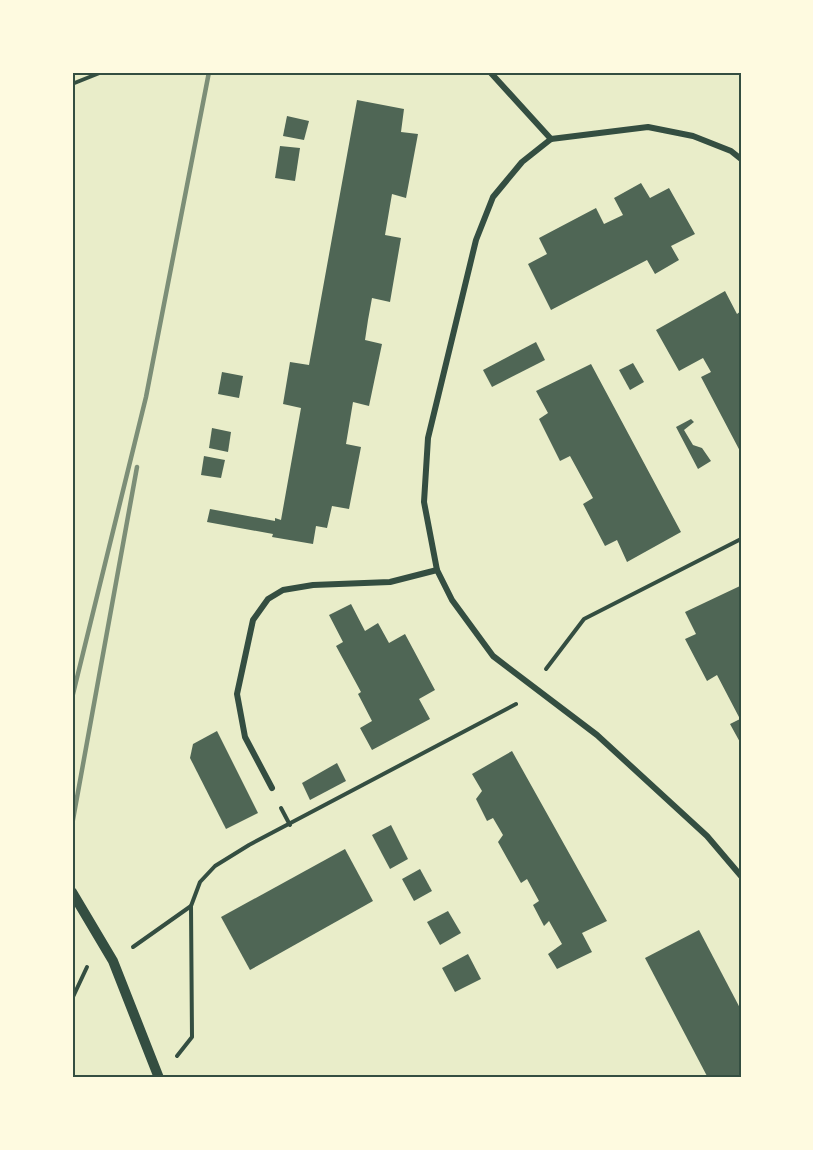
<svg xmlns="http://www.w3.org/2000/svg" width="813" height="1150" font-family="Quicksand,sans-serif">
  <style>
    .building { fill: #4f6655 }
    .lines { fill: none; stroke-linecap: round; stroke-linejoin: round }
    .path { stroke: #344e41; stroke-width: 4 }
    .minor { stroke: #344e41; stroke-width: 6 }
    .tertiary { stroke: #344e41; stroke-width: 10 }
    .rail { stroke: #7c8e77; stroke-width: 4.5 }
    .neatline { fill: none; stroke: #344e41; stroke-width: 2 }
  </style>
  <rect width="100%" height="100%" fill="#e9edc9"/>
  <g class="building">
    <path d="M 357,100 L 404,109 L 401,132 L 418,134 L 406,198 L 392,194 L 385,235 L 401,238 L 390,302 L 372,298 L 368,320 L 365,340 L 382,344 L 369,406 L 353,402 L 346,444 L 361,447 L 349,509 L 332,506 L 327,528 L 316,526 L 313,544 L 272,537 L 273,534 L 207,522 L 210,509 L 275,521 L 275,518 L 281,520 L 301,408 L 283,404 L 290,362 L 309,365 Z"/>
    <path d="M 287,116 L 309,121 L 304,140 L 283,136 Z"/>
    <path d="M 280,146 L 300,148 L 295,181 L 275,178 Z"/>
    <path d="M 641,183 L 650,198 L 669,188 L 695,234 L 671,246 L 679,260 L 655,274 L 647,260 L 551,310 L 528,264 L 547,254 L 539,238 L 596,208 L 604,224 L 623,215 L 614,198 Z"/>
    <path d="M 725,291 L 737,314 L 741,311 L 741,453 L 701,377 L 711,372 L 703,358 L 679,371 L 656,330 Z"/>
    <path d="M 536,342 L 545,360 L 492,387 L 483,370 Z"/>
    <path d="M 633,363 L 644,382 L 630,390 L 619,370 Z"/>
    <path d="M 591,364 L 681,532 L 627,562 L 617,540 L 605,546 L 583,504 L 593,498 L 570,456 L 560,461 L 539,419 L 548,413 L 536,391 Z"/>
    <path d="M 222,372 L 243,376 L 239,398 L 218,394 Z"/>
    <path d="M 691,419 L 694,422 L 684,430 L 693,445 L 702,448 L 711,461 L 698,469 L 676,427 Z"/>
    <path d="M 212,428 L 231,432 L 228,452 L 209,448 Z"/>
    <path d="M 204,456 L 225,460 L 221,478 L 201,475 Z"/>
    <path d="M 740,586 L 741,589 L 741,744 L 730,724 L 740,719 L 717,675 L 707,681 L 685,639 L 696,634 L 685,612 Z"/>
    <path d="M 351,604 L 365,631 L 378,623 L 389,643 L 405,634 L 435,690 L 419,699 L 430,719 L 372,750 L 360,728 L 372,721 L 358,694 L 361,692 L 336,646 L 343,642 L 329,615 Z"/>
    <path d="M 217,731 L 258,813 L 226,829 L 190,758 L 193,744 Z"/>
    <path d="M 512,751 L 607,921 L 582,933 L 592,952 L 557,969 L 548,954 L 562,944 L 549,921 L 544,926 L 533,905 L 539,901 L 527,879 L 521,883 L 498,842 L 503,835 L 493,818 L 487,821 L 476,799 L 482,791 L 472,774 Z"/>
    <path d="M 337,763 L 346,781 L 310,800 L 302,783 Z"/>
    <path d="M 391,825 L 408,859 L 390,869 L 372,835 Z"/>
    <path d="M 345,849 L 373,901 L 250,970 L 221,917 Z"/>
    <path d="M 420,869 L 432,891 L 414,901 L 402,879 Z"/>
    <path d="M 448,911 L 461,933 L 440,945 L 427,922 Z"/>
    <path d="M 699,930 L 741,1010 L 741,1078 L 708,1078 L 645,958 Z"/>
    <path d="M 468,954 L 481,979 L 455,992 L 442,968 Z"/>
  </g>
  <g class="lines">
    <g class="path">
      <path d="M 72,84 L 102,72"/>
      <path d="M 546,669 L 584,619 L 741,539"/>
      <path d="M 281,808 L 290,825"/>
      <path d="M 133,947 L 191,906"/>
      <path d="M 72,999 L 87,967"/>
      <path d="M 177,1056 L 192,1037 L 191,906 L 200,882 L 215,866 L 249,845 L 516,704"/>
    </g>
    <g class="minor">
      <path d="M 490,72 L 551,139"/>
      <path d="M 741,159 L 731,151 L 693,136 L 648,127 L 551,139 L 522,162 L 493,197 L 476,240 L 428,438 L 424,502 L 437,570 L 452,600 L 493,656 L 597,735 L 707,836 L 741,876"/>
      <path d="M 272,788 L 245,737 L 237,694 L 253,620 L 268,599 L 283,590 L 313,585 L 390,582 L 437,570"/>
    </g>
    <path class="tertiary" d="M 72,892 L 113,961 L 159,1078"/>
    <g class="rail">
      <path d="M 72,698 L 146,397 L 209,72"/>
      <path d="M 72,825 L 137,467"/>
    </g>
  </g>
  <rect width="813" height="1150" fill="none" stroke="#fefae0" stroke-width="147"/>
  <rect x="74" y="74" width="666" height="1002" class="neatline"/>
</svg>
